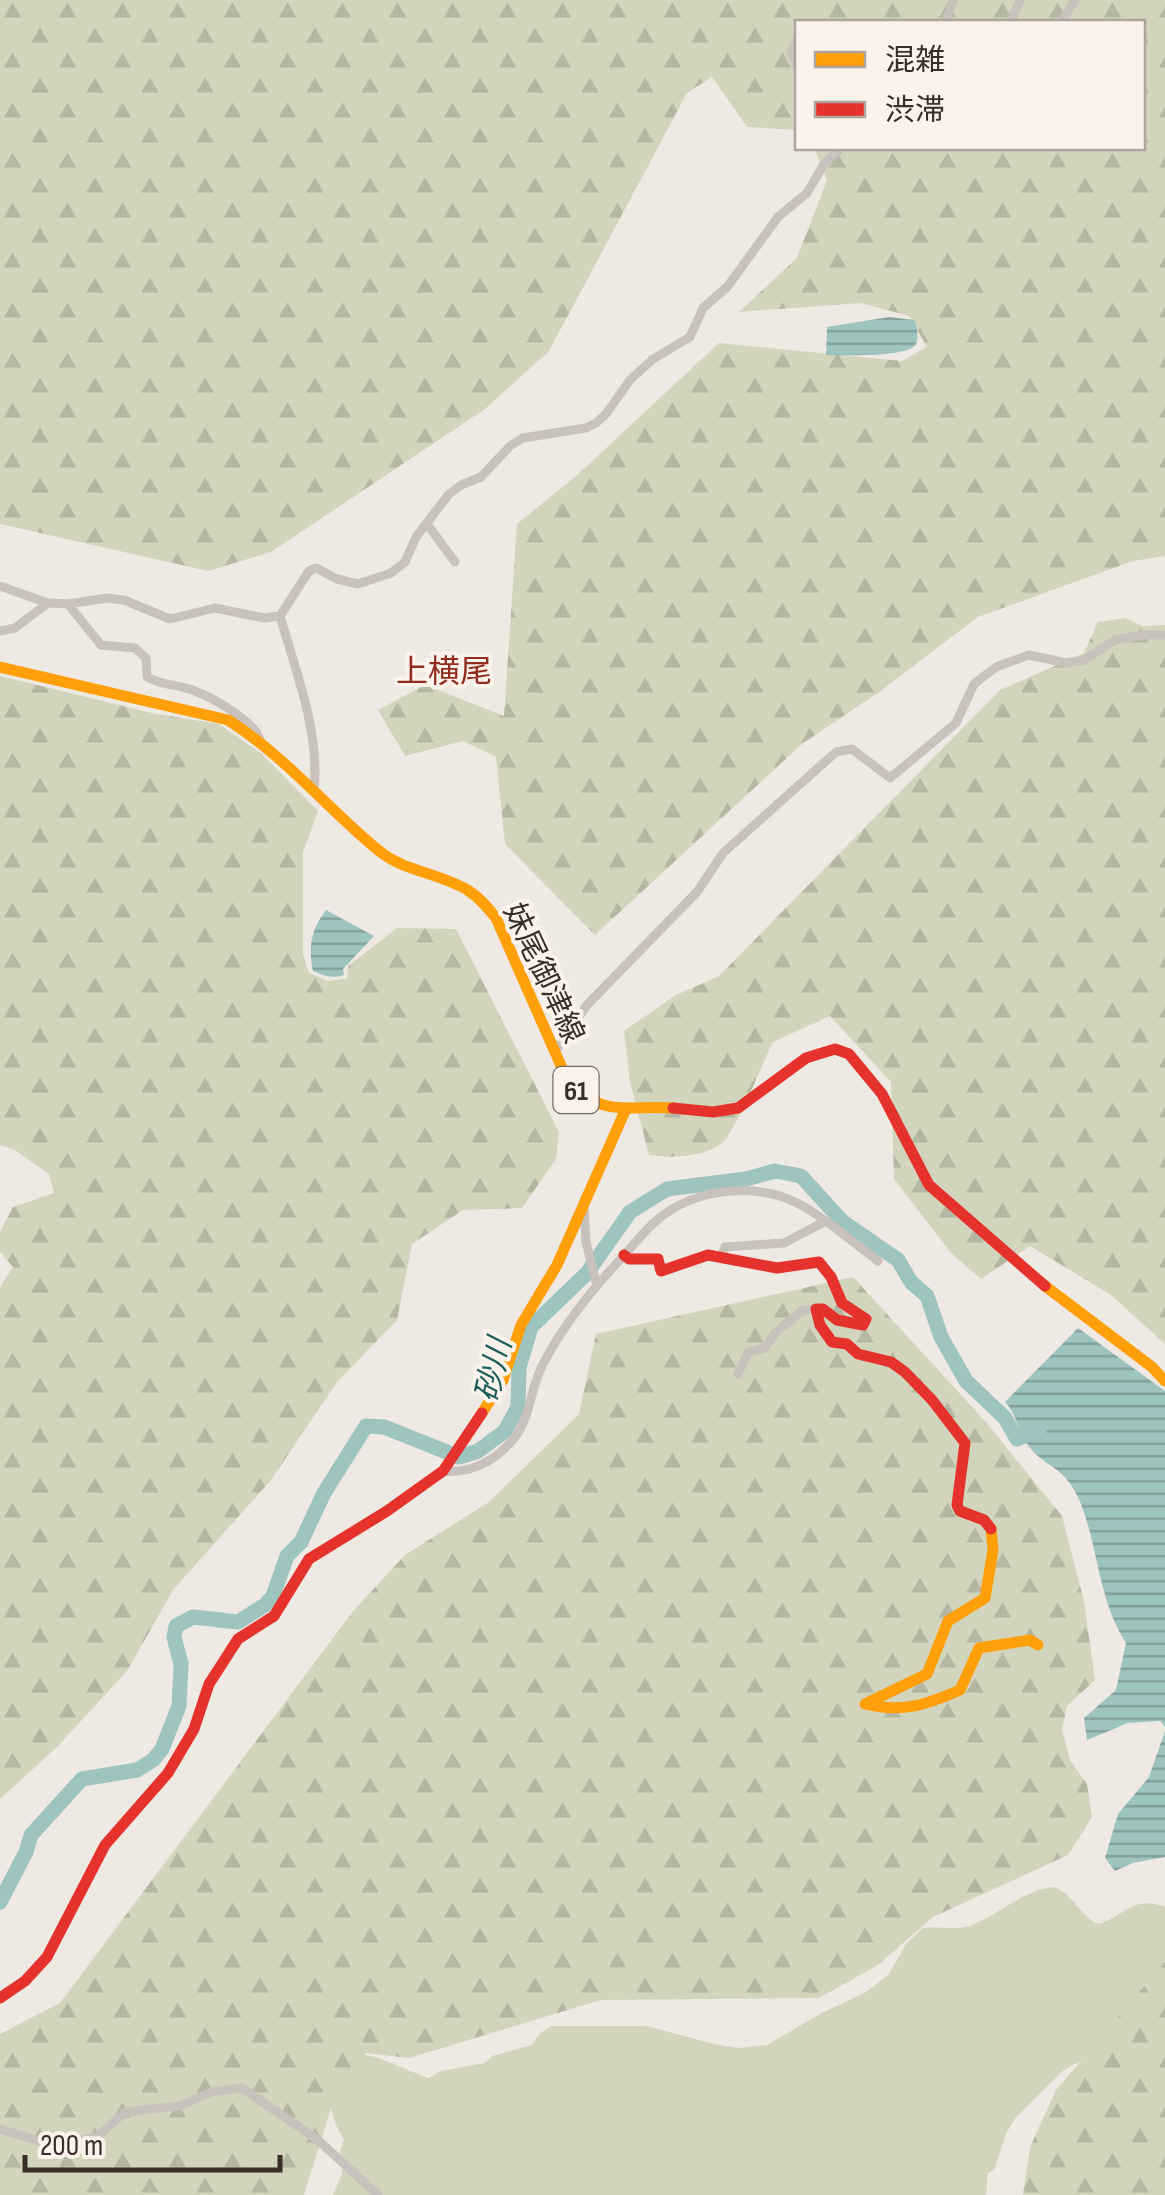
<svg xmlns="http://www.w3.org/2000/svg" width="1165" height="2195" font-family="'Sofia Sans Condensed','Noto Sans JP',sans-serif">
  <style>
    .green { fill: #d2d5bc }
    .forest { fill: url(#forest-firs) }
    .water { fill: url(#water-rules) }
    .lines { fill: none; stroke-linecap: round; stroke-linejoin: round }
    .river { stroke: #9ec4c0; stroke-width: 15 }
    .street { stroke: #c9c1bc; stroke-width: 9 }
    .slow { stroke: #ff9f0a; stroke-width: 11 }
    .jam { stroke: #e5322d; stroke-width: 11 }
    .labels { text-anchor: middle; stroke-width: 8; stroke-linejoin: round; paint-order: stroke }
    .shield { fill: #fbf2eb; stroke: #746863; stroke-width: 2.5 }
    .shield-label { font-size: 28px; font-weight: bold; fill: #3a2d29 }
    .street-label { font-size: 30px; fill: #3a2d29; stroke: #fbf2eb }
    .neighbourhood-label { font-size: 32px; fill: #902c1c; stroke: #fbf2eb }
    .water-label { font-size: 32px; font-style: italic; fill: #1b5f5d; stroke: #fbf2eb }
  </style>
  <defs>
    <pattern id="forest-firs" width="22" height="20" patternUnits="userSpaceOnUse" patternTransform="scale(2.5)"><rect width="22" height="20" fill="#d2d5bc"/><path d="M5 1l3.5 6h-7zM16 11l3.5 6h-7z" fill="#b5b7a2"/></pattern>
    <pattern id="water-rules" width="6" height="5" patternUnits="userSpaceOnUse" patternTransform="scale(2.5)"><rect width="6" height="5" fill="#9ec4c0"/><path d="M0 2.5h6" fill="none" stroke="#82a09c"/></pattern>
  </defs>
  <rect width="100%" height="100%" fill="#efe9e3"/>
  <path class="green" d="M 1053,1887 C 1073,1893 1080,1917 1099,1924 C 1126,1915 1133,1895 1165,1907 L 1165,1973 L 1107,2046 L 1064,2070 L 1015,2118 L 1006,2134 L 994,2170 L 988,2173 L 986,2195 L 333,2195 L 342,2174 L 340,2151 L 344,2140 C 323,2103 329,2090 341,2051 L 376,2057 L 428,2078 L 441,2071 L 485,2063 L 492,2056 L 532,2045 L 540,2033 L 552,2026 L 647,2026 L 714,2044 L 738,2048 L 767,2045 L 820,2014 L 866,1992 L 888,1975 L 907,1943 L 923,1928 C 939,1926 957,1931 972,1925 C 1001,1913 1022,1891 1053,1887 Z"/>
  <g class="forest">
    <path d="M 0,0 L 1165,0 L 1165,556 L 1133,561 L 978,617 L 879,692 L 802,744 L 595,935 L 505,844 L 496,757 L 463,741 L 405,756 L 378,710 L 425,685 L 504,716 L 517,524 L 575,477 L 719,343 L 902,361 L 927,347 L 909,316 L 861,303 L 739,312 L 797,258 L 827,180 L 814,148 L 1142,148 L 1142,22 L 798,22 L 797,130 L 747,127 L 712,77 L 687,93 L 549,351 L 485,409 L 271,552 L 208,571 L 0,524 Z"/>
    <path d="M 1125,618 L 1142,626 L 1165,625 L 1165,1344 L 1111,1295 L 1030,1246 L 981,1279 L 951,1253 L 894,1179 L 891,1082 L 830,1016 L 773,1042 C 764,1060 735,1131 724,1141 C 707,1158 671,1158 649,1155 L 630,1082 L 624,1031 L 676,995 L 719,976 L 1000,690 L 1084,653 L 1098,622 Z"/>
    <path d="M 0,676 L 152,713 L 219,724 L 262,754 L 318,811 L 303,852 L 303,954 L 309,973 L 328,981 L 347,978 L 348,966 L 397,928 L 456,929 L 559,1132 L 556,1159 L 522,1208 L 463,1210 L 412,1244 L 397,1320 L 337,1382 L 271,1480 L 173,1590 L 127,1671 L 56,1748 L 0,1799 L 0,1287 L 13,1267 L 0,1252 L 0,1232 L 13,1207 L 54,1193 L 49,1174 L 15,1150 L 0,1145 Z"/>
    <path d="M 853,1277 L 985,1421 L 1062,1516 L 1084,1601 L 1095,1680 L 1067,1706 L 1062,1730 L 1070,1760 L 1087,1784 L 1092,1817 L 1068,1855 L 933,1917 L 878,1965 L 819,1998 L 601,2000 L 409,2058 L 366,2053 L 338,2086 L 304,2195 L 0,2195 L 0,2034 L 60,2003 L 354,1610 L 405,1555 L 489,1502 L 579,1414 L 596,1334 Z"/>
    <path d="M 1165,1962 L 1165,2195 L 1023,2195 L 1030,2147 L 1056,2090 Z"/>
  </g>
  <g class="water">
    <path d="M 889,317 L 914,320 C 917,326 919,337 916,344 C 909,358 842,355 826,355 L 827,327 Z"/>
    <path d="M 326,910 L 374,936 L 343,969 L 344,975 C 333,979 324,976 313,971 C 308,947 311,930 326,910 Z"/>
    <path d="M 1078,1328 L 1165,1391 L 1165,1727 L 1160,1721 L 1128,1723 L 1087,1740 L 1084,1718 L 1116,1690 L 1126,1643 C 1097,1598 1099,1545 1078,1497 C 1062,1463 1041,1467 1026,1442 C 1017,1428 1017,1415 1005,1402 Z"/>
    <path d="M 1165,1731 L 1165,1857 L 1133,1863 L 1115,1871 L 1105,1858 L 1118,1814 L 1149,1777 Z"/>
  </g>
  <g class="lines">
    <path class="river" d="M 0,1902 L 26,1852 L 31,1835 L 82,1779 L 137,1770 L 153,1760 L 162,1749 L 179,1706 L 181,1664 L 174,1637 L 176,1626 L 193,1617 L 238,1622 L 265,1605 L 273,1596 L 287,1556 L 301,1542 L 324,1493 L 366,1426 L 384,1427 L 459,1457 L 478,1451 L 505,1431 L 518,1407 L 519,1368 L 531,1327 L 587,1273 L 630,1212 L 667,1189 L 746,1179 L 775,1171 L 801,1176 L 843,1222 L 898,1260 L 911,1282 L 927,1296 L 941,1337 L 966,1381 L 1005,1418 L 1017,1439 L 1039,1430"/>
    <g class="street">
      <path d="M 946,22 L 953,0"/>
      <path d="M 1011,22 L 1020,0"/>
      <path d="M 1061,22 L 1075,0"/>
      <path d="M 798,38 L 791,53 L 798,66"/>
      <path d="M 427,524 L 455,562"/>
      <path d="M 0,586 L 48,603 L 68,604 L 107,598 L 124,600 L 170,619 L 215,608 L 264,618 L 280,616"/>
      <path d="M 68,604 L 101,645 L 135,648 L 146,658 L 147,677 C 162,686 179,684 195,691 C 213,698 256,722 260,740"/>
      <path d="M 0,631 L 15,628 L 48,603"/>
      <path d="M 314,791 C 320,732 296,672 280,616 L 309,571 L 316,568 L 337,579 L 358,584 L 391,573 L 405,562 L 416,537 L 449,494 L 461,485 L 481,477 L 510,446 L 523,438 L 586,428 L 596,423 L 606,414 L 630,380 L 653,359 L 690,337 L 703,308 L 728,286 L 778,217 L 807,193 L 824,164 L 841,148"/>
      <path d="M 554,1053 L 587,1005 L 697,892 L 723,853 L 836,752 L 852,749 L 890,778 L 956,723 L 974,684 L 996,667 L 1029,655 L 1066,663 L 1084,660 L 1115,640 L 1143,635 L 1165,635"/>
      <path d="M 584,1208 L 586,1242 L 597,1285"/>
      <path d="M 721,1257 L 725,1247 L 784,1243 L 824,1222"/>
      <path d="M 738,1374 L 748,1352 L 765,1348 L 776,1332 L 803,1310 L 816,1309"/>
      <path d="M 443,1471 C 472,1474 497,1460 515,1437 C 531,1416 530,1389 542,1366 C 562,1327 588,1294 618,1262 C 633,1246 647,1226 666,1213 C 703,1188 757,1183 797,1203 C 826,1218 852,1242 878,1261"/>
      <path d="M 0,2129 L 45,2143 L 70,2142 L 97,2137 L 125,2112 L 180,2106 L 211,2092 L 242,2088 L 318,2140 L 378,2195"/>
    </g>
    <g class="slow">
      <path d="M 0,667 L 228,720 C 285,756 327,808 378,850 C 404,872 441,873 469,891 C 480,898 488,908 496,918 L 566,1077 C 599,1119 626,1105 673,1108"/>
      <path d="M 1045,1286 L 1152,1367 L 1165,1381"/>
      <path d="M 482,1413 L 503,1380 L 521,1325 L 557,1265 L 625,1111"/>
      <path d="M 991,1529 L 993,1550 L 985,1598 L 948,1621 L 927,1674 L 865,1704 C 902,1713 926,1705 960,1690 L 979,1648 L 1030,1640 L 1038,1645"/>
    </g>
    <g class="jam">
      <path d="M 673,1108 L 713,1112 L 738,1108 L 806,1058 L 835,1049 L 849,1054 L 882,1094 L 929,1185 L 1045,1286"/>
      <path d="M 624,1255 L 629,1259 L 658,1259 L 661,1271 L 708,1255 L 777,1268 L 819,1262 L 831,1277 L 842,1303 L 866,1319 L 863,1325 L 837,1320 L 823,1309 L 816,1309 L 820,1325 L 832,1342 L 847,1344 L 858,1354 L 891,1362 L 905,1372 L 932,1400 L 965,1443 L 957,1505 L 960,1511 L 984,1520 L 991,1529"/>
      <path d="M 0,1998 L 25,1981 L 47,1957 L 105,1845 L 168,1773 L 194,1729 L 209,1684 L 238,1639 L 274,1616 L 309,1559 L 387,1511 L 443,1471 L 482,1413"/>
    </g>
  </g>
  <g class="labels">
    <rect class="shield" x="553.5" y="1067" width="45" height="46" rx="8"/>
    <g class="shield-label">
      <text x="576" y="1100">61</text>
    </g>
    <g class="street-label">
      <text transform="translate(544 973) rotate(65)" y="10">妹尾御津線</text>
    </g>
    <g class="neighbourhood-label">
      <text x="444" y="682">上横尾</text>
    </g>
    <g class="water-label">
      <text transform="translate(493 1370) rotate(-77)" y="11">砂川</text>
    </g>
  </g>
  <rect x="795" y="20" width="350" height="130" fill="#fbf2eb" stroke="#aea39d" stroke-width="2.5"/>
  <rect x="815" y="52" width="50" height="15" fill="#ff9f0a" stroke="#aea39d" stroke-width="2.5"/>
  <text x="885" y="70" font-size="30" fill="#3a2d29">混雑</text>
  <rect x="815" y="102" width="50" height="15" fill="#e5322d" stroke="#aea39d" stroke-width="2.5"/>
  <text x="885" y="120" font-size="30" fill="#3a2d29">渋滞</text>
  <path d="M25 2155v15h255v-15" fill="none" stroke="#3a2d29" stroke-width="5"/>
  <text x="40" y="2155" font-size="30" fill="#3a2d29" stroke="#fbf2eb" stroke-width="8" paint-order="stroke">200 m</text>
</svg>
